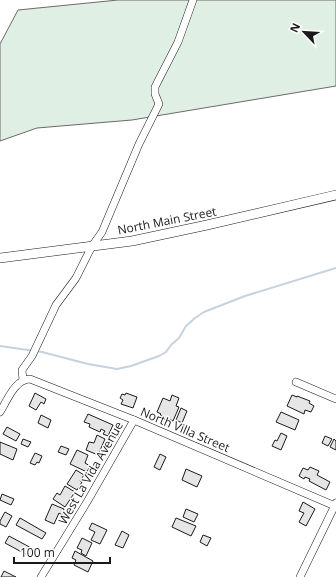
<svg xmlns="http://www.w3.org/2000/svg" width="336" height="577" font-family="'Open Sans',sans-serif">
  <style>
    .green { fill: #e0efe3; stroke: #6a6a6a }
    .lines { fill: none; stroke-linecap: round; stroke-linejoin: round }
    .stream { stroke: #c6d2dc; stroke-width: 2 }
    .building { fill: #e6e6e6; stroke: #1a1a1a }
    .minor-casing { stroke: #1a1a1a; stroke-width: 8 }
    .major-casing { stroke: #1a1a1a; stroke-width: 10 }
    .minor { stroke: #fff; stroke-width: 7 }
    .major { stroke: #fff; stroke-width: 9 }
    .labels { text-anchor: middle; stroke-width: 3; stroke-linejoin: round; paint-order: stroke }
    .street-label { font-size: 12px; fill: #1a1a1a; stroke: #fff }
  </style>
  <rect width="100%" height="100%" fill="#fff"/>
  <path class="green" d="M 118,0 L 336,0 L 336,86 L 132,120 L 37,128 L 0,141 L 0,44 L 18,10 Z"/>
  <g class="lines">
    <path class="stream" d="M 0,346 L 42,352 L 88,364 L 117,369 L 131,366 L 159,356 L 166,352 L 171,345 L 179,338 L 186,326 L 195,318 L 204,312 L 245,296 L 336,268"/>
  </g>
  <g class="building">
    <path d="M 35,393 L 46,399 L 44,404 L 41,402 L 36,410 L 29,406 Z"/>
    <path d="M 126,393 L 137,397 L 133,408 L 121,404 L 123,400 L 120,398 L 122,394 L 125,395 Z"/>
    <path d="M 172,395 L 179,398 L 176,406 L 179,407 L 173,421 L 160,415 L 161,414 L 157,412 L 163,398 L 170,401 Z"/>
    <path d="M 292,395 L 297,397 L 297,396 L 310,401 L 309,403 L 314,406 L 311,412 L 305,410 L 304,414 L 287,406 Z"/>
    <path d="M 181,408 L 187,411 L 182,423 L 176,420 Z"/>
    <path d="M 281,412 L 299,420 L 295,430 L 276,422 Z"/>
    <path d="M 88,414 L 113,425 L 108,436 L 103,434 L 105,431 L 101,429 L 100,432 L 89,427 L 90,424 L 84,422 Z"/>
    <path d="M 41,415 L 51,420 L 48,428 L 38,423 Z"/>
    <path d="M 7,427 L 20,434 L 16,441 L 3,434 Z"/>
    <path d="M 281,433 L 287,436 L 281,450 L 272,446 L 275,440 L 277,441 Z"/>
    <path d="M 97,435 L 105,439 L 98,455 L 86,450 L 89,442 L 94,443 Z"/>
    <path d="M 325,436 L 332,439 L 328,446 L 322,443 Z"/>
    <path d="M 23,439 L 31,442 L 28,447 L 21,444 Z"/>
    <path d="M 334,439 L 336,441 L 336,450 L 330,447 Z"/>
    <path d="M 0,442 L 17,449 L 13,460 L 0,454 Z"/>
    <path d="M 61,446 L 69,449 L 66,455 L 58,452 Z"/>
    <path d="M 77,450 L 88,455 L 85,463 L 90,466 L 87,472 L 70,464 Z"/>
    <path d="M 35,453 L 42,456 L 39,463 L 37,462 L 35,465 L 30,463 Z"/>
    <path d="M 160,454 L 166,457 L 160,470 L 154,467 Z"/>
    <path d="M 310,467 L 319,471 L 317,475 L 330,482 L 326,490 L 309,481 L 310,479 L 305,477 L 304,479 L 299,476 L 303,468 L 308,470 Z"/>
    <path d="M 186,469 L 202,476 L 197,487 L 182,480 Z"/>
    <path d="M 76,470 L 84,475 L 80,481 L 82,482 L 77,490 L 67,484 Z"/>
    <path d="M 65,486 L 75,492 L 65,507 L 53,499 L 57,493 L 60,495 Z"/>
    <path d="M 2,494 L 14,499 L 11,505 L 0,500 Z"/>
    <path d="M 303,502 L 315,509 L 306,526 L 299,522 L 304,513 L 299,511 Z"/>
    <path d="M 52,504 L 64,509 L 62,515 L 59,513 L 54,524 L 45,520 Z"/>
    <path d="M 186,509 L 198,514 L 194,522 L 183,517 Z"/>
    <path d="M 5,512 L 12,516 L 6,527 L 0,524 L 0,521 Z"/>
    <path d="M 20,518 L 46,533 L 42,539 L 16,525 Z"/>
    <path d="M 176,518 L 196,526 L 191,536 L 172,527 Z"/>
    <path d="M 92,523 L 107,530 L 100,544 L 91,540 L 95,532 L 89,529 Z"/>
    <path d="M 122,531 L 129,535 L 123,548 L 115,545 Z"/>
    <path d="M 203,535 L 211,538 L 207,546 L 200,542 Z"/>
    <path d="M 9,536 L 35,550 L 31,557 L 5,543 Z"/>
    <path d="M 82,538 L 92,543 L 86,556 L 81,553 L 82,550 L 77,548 Z"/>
    <path d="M 75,551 L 93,561 L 88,572 L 74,565 L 76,560 L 72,558 Z"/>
    <path d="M 4,571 L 16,577 L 1,577 Z"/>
  </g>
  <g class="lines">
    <defs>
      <g id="minor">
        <path d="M 23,380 L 22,370 L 32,356 L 56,305 L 76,278 L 92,246 L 102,232 L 139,144 L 159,104 L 155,94 L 155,87 L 178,42 L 193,0"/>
        <path d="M 296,382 L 336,399"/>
        <path d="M 0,412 C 7,401 15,379 30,379 L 134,420 L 335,506"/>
        <path d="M 41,577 L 87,502 L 134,420"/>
        <path d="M 300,577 L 336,503"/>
      </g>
      <path id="major" d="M 0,258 L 132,241 L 207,225 L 336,195"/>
    </defs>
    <use href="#minor" class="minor-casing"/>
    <use href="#major" class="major-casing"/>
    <use href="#minor" class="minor"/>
    <use href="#major" class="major"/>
  </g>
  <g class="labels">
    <g class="street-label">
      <text transform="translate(167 221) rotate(-11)" y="4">North Main Street</text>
      <text transform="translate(185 430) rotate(23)" y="4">North Villa Street</text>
      <text transform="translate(91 473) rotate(-60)" y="4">West La Vida Avenue</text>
    </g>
  </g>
  <g transform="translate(304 32) rotate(295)" stroke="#ffffff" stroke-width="3" paint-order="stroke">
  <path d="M0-3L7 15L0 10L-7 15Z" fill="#1a1a1a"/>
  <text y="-6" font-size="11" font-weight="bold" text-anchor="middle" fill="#1a1a1a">N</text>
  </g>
  <path d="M14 557v6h96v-6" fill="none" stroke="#1a1a1a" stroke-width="2"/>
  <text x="20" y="557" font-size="12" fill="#1a1a1a" stroke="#ffffff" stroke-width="3" paint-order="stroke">100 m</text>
</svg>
